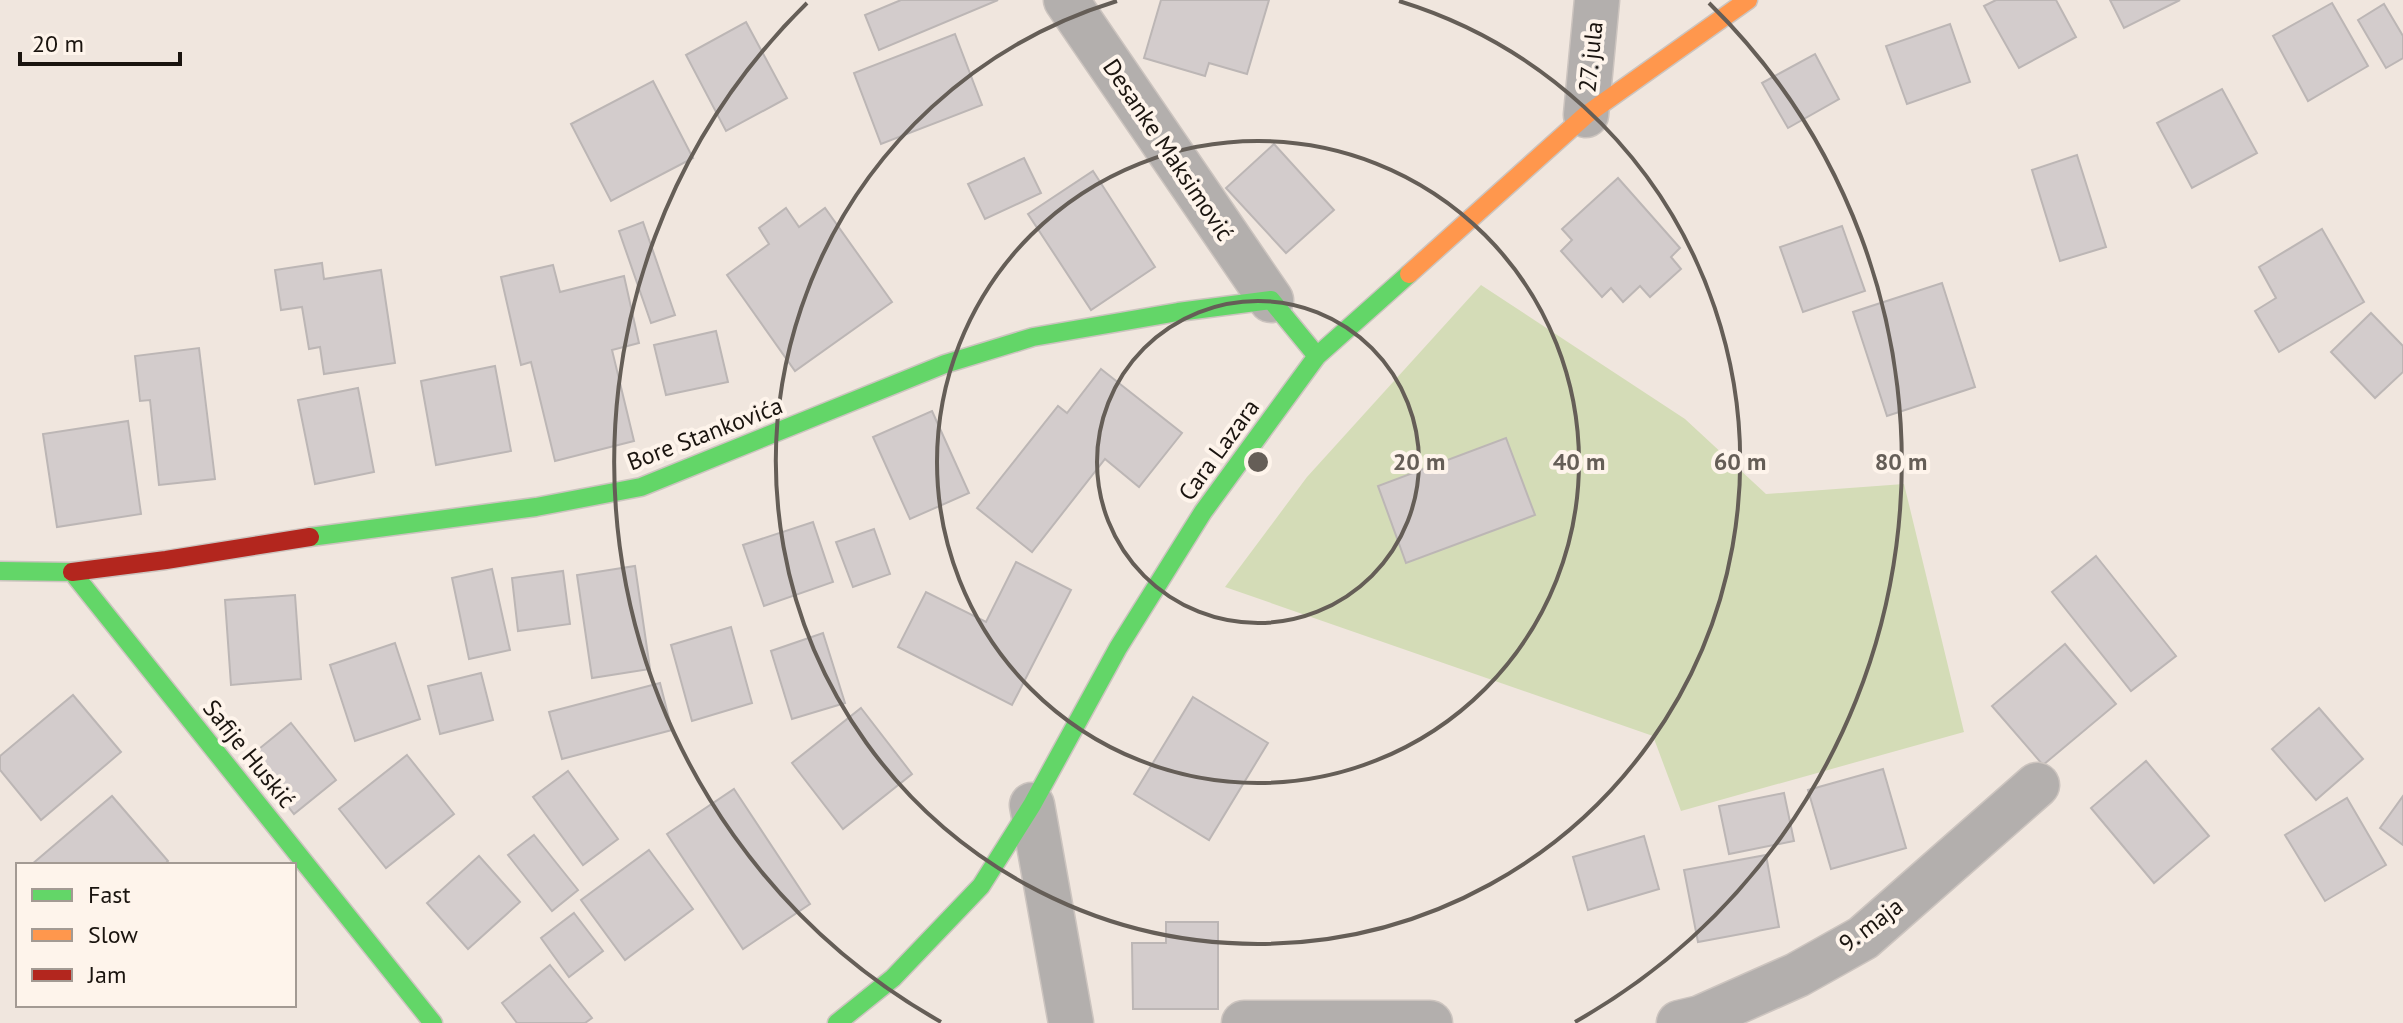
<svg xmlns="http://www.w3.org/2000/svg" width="2403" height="1023" font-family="'PT Sans',sans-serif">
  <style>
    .green { fill: #d4dcb7 }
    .building { fill: #d3cccc; stroke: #bcb6b5; stroke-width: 2 }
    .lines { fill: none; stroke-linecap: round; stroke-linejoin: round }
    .street-casing { stroke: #ccc4bf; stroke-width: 47 }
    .fast-casing { stroke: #ccc4bf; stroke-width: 21 }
    .slow-casing { stroke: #ccc4bf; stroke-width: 21 }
    .jam-casing { stroke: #ccc4bf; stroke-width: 21 }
    .street { stroke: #b3afad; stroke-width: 44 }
    .fast { stroke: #63d668; stroke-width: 18 }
    .slow { stroke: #ff974d; stroke-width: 18 }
    .jam { stroke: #b3261e; stroke-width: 18 }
    .ring { fill: none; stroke: #655e57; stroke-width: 4 }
    .labels { text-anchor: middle; stroke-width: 8; stroke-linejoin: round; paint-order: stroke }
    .street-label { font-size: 24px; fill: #1a140f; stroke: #fef4eb }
    .centre { fill: #655e57; stroke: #fef4eb; stroke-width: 4 }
    .ring-label { font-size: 24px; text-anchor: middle; font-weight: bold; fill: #655e57; stroke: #fef4eb; stroke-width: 8; stroke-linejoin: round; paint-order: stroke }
  </style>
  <rect width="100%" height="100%" fill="#f0e6de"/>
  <path class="green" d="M 1481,285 L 1685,419 L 1766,494 L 1904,484 L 1964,732 L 1681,811 L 1653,736 L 1225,587 L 1307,477 Z"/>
  <g class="building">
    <path d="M 901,0 L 998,0 L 879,50 L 865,15 Z"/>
    <path d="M 1161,0 L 1269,0 L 1247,74 L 1209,63 L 1205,76 L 1144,58 Z"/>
    <path d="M 1996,0 L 2056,0 L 2076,37 L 2019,68 L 1984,6 Z"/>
    <path d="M 2110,0 L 2180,0 L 2124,28 Z"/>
    <path d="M 2332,3 L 2368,66 L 2308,101 L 2273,36 Z"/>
    <path d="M 2384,4 L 2403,36 L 2403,58 L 2386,68 L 2358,20 Z"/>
    <path d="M 746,22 L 787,98 L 726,131 L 686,55 Z"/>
    <path d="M 1950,24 L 1970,82 L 1907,104 L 1886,46 Z"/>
    <path d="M 955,34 L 982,105 L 881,144 L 854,73 Z"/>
    <path d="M 1815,54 L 1839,99 L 1788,128 L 1762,83 Z"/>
    <path d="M 653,81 L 693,158 L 611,201 L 571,124 Z"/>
    <path d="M 2222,89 L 2257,153 L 2192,188 L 2157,123 Z"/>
    <path d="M 1274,144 L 1334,210 L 1286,253 L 1226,188 Z"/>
    <path d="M 2077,155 L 2106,247 L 2060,261 L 2032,170 Z"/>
    <path d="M 1024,158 L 1041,193 L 985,219 L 968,184 Z"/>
    <path d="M 1093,171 L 1155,267 L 1091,310 L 1028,214 Z"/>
    <path d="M 1618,178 L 1680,248 L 1671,257 L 1681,269 L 1650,297 L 1640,286 L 1623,302 L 1611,288 L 1602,297 L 1561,251 L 1572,240 L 1562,229 Z"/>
    <path d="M 786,208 L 799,227 L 825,208 L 892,302 L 795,371 L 727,275 L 769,244 L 759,228 Z"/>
    <path d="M 643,222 L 675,315 L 651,323 L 619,231 Z"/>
    <path d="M 1842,226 L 1865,291 L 1803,312 L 1780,247 Z"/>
    <path d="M 2322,229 L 2364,302 L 2279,352 L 2255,311 L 2276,298 L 2259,267 Z"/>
    <path d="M 322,263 L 324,279 L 381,270 L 395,363 L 324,374 L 320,347 L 309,349 L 302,307 L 281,310 L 275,270 Z"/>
    <path d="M 553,265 L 560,292 L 624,276 L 639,343 L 612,350 L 634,441 L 555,461 L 531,362 L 521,365 L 501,277 Z"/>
    <path d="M 1942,283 L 1975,387 L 1887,416 L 1853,312 Z"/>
    <path d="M 2371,313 L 2403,346 L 2403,372 L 2375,398 L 2331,352 Z"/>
    <path d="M 716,331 L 728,382 L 666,395 L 654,345 Z"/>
    <path d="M 199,348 L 215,479 L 159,485 L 150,400 L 140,401 L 135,356 Z"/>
    <path d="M 495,366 L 511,451 L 436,465 L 421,381 Z"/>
    <path d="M 1101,369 L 1182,433 L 1139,487 L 1105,459 L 1032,552 L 977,508 L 1058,406 L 1067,413 Z"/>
    <path d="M 358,388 L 374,472 L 315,484 L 298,400 Z"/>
    <path d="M 932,411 L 969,493 L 910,519 L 873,437 Z"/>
    <path d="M 128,421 L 141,514 L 57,527 L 43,434 Z"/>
    <path d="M 1506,438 L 1535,515 L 1406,563 L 1378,486 Z"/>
    <path d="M 813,522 L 833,582 L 764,606 L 743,545 Z"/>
    <path d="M 874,529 L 890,574 L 853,587 L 836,542 Z"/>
    <path d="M 2096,556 L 2176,656 L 2131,691 L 2052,592 Z"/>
    <path d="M 1016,562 L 1071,590 L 1012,705 L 898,647 L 926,592 L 986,622 Z"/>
    <path d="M 635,566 L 650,669 L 592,678 L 577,575 Z"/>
    <path d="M 492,569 L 510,650 L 469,659 L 452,578 Z"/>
    <path d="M 563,571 L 570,624 L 518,631 L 512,578 Z"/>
    <path d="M 295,595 L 301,679 L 231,685 L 225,600 Z"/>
    <path d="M 731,627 L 752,703 L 692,721 L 671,645 Z"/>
    <path d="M 823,633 L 845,703 L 792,719 L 771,651 Z"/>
    <path d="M 395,643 L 420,719 L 355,741 L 330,665 Z"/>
    <path d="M 2065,644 L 2116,704 L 2043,765 L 1992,706 Z"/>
    <path d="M 481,673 L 493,720 L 440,734 L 428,686 Z"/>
    <path d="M 660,683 L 672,730 L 562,759 L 549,712 Z"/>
    <path d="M 73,695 L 121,752 L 41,820 L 0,770 L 0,756 Z"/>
    <path d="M 1193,697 L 1268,743 L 1209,840 L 1134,794 Z"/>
    <path d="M 861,708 L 912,774 L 843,829 L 792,763 Z"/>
    <path d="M 2319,708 L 2363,759 L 2316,800 L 2272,749 Z"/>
    <path d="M 291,723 L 336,780 L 294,814 L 249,757 Z"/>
    <path d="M 407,755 L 454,814 L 386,868 L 339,809 Z"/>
    <path d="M 2146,761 L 2209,836 L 2154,883 L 2091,808 Z"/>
    <path d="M 1883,769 L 1906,848 L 1831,869 L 1808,790 Z"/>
    <path d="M 568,771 L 618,839 L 583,865 L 533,797 Z"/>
    <path d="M 734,789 L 810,904 L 743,949 L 667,834 Z"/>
    <path d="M 1784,793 L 1794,841 L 1729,854 L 1719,806 Z"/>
    <path d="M 112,796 L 168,861 L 164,865 L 31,865 Z"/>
    <path d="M 2403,796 L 2403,845 L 2380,828 Z"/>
    <path d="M 2347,798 L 2386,865 L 2325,901 L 2285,835 Z"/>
    <path d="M 534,835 L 578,890 L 552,911 L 508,855 Z"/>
    <path d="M 1644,836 L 1659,889 L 1588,910 L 1573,857 Z"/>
    <path d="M 649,850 L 693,909 L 625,960 L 581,900 Z"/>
    <path d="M 1766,855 L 1779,927 L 1698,942 L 1684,870 Z"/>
    <path d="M 479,856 L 520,902 L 468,949 L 427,903 Z"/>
    <path d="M 574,913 L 603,951 L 569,977 L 541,938 Z"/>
    <path d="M 1166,922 L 1218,922 L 1218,1009 L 1133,1009 L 1132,943 L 1166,943 Z"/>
    <path d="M 550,965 L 592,1018 L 585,1023 L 517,1023 L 502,1003 Z"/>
  </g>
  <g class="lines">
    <defs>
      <g id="street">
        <path d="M 1066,0 L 1271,300"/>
        <path d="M 1586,115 L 1597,0"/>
        <path d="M 1032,805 L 1071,1023"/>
        <path d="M 1244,1023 L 1430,1023"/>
        <path d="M 1679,1023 L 1700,1018 L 1797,975 L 1863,938 L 2037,785"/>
      </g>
      <g id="fast">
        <path d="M 310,537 L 536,507 L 641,487 L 945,364 L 1033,337 L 1178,312 L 1271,300 L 1317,356"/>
        <path d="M 0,571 L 72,572 L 433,1023"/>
        <path d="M 837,1023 L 893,978 L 981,886 L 1032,805 L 1118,648 L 1203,512 L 1317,356 L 1409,274"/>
      </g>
      <path id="slow" d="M 1409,274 L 1586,115 L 1748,0"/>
      <path id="jam" d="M 72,572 L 166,560 L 310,537"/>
    </defs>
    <use href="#street" class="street-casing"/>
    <use href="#fast" class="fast-casing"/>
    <use href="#slow" class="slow-casing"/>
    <use href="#jam" class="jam-casing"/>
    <use href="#street" class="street"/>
    <use href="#fast" class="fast"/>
    <use href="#slow" class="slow"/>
    <use href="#jam" class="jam"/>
  </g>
  <g class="ring">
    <circle cx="1258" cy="462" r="161"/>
    <circle cx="1258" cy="462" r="321"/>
    <path d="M1399 1A482 482 0 1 1 1117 1"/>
    <path d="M941 1022A643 643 0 0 1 807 3M1709 3A643 643 0 0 1 1575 1022"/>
  </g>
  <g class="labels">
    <g class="street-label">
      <text transform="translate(1591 57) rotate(-84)" y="8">27. jula</text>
      <text transform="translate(1168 150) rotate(56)" y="8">Desanke Maksimović</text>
      <text transform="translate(705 434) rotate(-21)" y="8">Bore Stankovića</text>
      <text transform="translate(1219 450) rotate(-54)" y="8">Cara Lazara</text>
      <text transform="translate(249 754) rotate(51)" y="8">Safije Huskić</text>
      <text transform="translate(1871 925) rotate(-37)" y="8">9. maja</text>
    </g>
  </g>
  <circle cx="1258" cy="462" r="12" class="centre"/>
  <g class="ring-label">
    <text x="1419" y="470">20 m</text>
    <text x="1579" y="470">40 m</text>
    <text x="1740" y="470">60 m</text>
    <text x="1901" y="470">80 m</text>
  </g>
  <rect x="16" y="863" width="280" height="144" fill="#fef4eb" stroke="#a39a93" stroke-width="2"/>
  <rect x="32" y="889" width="40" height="12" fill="#63d668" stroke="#a39a93" stroke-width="2"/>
  <text x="88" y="903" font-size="24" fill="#1a140f">Fast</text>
  <rect x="32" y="929" width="40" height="12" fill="#ff974d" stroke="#a39a93" stroke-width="2"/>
  <text x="88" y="943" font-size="24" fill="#1a140f">Slow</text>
  <rect x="32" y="969" width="40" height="12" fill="#b3261e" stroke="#a39a93" stroke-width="2"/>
  <text x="88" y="983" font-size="24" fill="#1a140f">Jam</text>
  <path d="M20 52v12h160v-12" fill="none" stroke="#1a140f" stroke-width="4"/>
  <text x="32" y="52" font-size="24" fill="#1a140f" stroke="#fef4eb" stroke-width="6" paint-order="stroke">20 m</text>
</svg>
